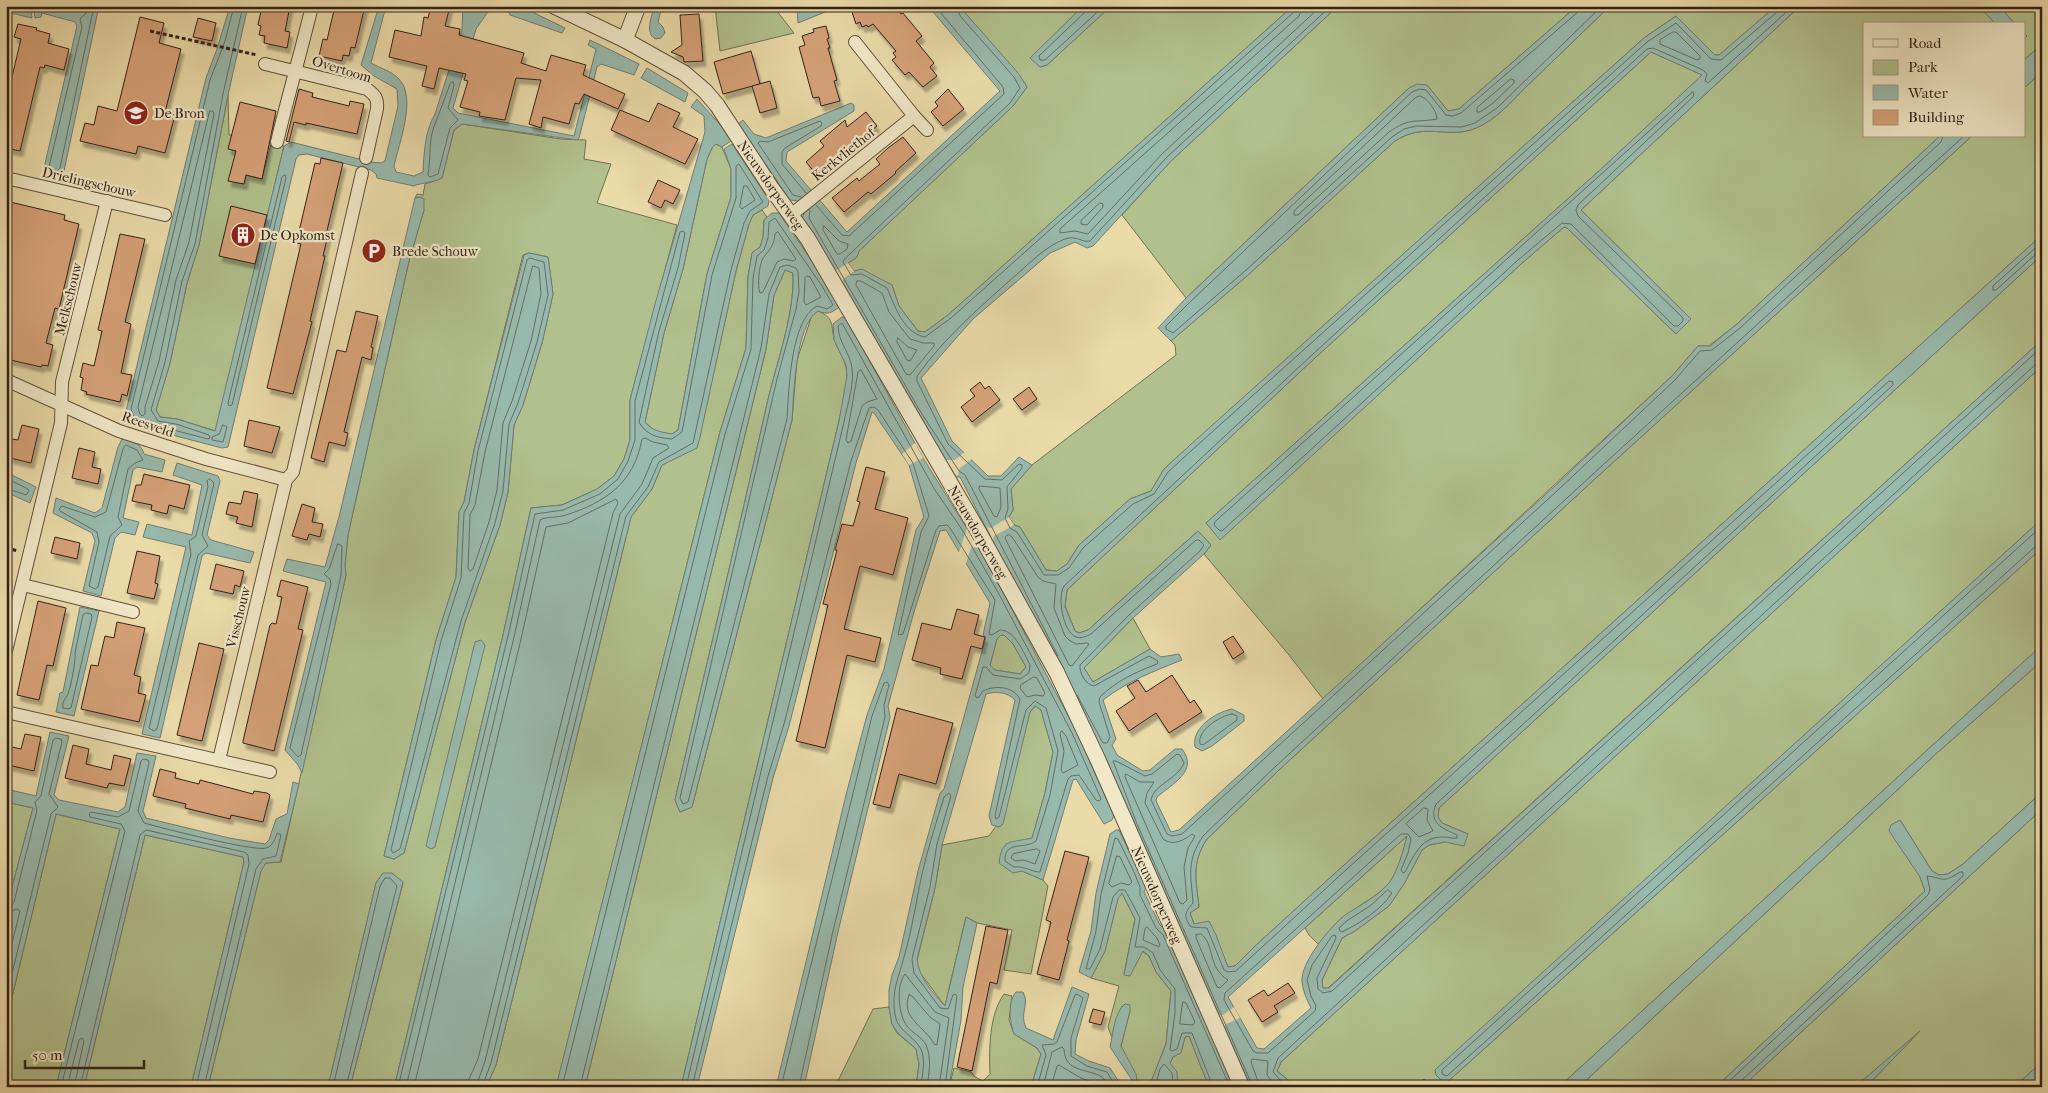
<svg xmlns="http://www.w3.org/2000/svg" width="2048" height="1093" font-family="'IM FELL French Canon',serif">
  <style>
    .green { fill: #b1c18d; stroke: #727153; fill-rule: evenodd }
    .water { fill: #98baae; stroke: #707d72; fill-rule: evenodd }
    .pier { fill: #eadba9 }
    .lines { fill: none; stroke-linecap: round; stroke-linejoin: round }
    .shore { stroke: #666e64; stroke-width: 1 }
    .building { fill: #d6a178; stroke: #332119; filter: url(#shadow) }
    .minor-casing { stroke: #61503d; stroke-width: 14 }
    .tertiary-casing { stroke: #61503d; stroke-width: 17 }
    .path { stroke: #332119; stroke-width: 3; stroke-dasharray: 4 2.5; stroke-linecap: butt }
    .minor { stroke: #f1e8c7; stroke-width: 12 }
    .tertiary { stroke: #f1e8c7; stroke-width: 15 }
    .labels { text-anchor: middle; stroke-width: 4.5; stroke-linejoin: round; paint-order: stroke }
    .street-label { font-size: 14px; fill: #332119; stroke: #f1e8c7 }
    .poi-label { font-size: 14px; fill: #332119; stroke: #f1e8c7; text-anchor: start }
  </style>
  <defs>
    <filter id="shadow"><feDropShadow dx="3" dy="5.5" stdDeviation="1" flood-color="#0004"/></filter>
  </defs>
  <rect width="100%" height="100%" fill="#eadba9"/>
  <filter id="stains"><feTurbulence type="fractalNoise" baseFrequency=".004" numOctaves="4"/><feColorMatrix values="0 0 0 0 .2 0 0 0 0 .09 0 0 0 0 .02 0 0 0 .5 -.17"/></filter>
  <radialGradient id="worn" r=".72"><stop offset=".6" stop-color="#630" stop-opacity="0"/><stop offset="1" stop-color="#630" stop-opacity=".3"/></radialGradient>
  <g class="green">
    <path d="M 715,6 L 773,6 L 794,33 L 720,51 Z"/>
    <path d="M 959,6 L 1083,6 L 1031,58 L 1040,67 L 1047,65 L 1111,6 L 1293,6 L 948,315 L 925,332 L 918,331 L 899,306 L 892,285 L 854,271 L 848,263 L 857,257 L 859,251 L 1013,106 L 1027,87 L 1018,74 Z"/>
    <path d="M 1338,6 L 1577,6 L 1459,109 L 1448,111 L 1427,85 L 1409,88 L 1186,298 L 1122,215 L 1171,161 Z"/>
    <path d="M 1610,6 L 1637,6 L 1641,9 L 1655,9 L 1658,6 L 1776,6 L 1720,55 L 1715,55 L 1676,16 L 1644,38 L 1164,469 L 1151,491 L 1130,499 L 1079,545 L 1067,564 L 1057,571 L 1046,570 L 1020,527 L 1014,525 L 1009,517 L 1013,510 L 1011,489 L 1032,465 L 1176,355 L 1175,345 L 1171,341 L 1248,275 L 1395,141 C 1426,121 1448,140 1476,128 C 1496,120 1512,101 1526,87 C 1554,60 1582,33 1610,6 Z"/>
    <path d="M 1800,6 L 1978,6 L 1996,24 L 1864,24 L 1864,136 L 1940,136 L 1737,324 L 1709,346 L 1698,346 L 1672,376 L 1323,699 L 1289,655 L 1204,554 L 1211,545 L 1198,531 L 1088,630 L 1079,633 L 1075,631 L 1065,606 L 1067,590 L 1316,357 L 1651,52 L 1703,75 L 1600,170 L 1206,523 L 1220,539 L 1521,264 L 1564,227 L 1567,228 L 1676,334 L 1691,319 L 1581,210 Z"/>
    <path d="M 1999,6 L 2042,6 L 2042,44 L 2024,60 L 2024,38 L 2027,36 L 2024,33 L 2024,24 L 2015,24 Z"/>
    <path d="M 2042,72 L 2042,235 L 1344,865 L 1255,946 L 1235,966 L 1228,967 L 1225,961 L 1194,924 L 1190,913 L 1199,907 C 1196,880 1191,863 1207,839 L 1279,770 L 1596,478 L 1972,136 L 2024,136 L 2024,88 Z"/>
    <path d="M 228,95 L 229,135 L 232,135 L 229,149 L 236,151 L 229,181 L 244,184 L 246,175 L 262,179 L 271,144 L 284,146 L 216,431 L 177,419 L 160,417 L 156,410 L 170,363 L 187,283 L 199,245 Z"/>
    <path d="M 462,124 L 561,139 L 586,140 L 584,159 L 611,164 L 597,203 L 677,225 L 630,400 L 630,440 L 624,459 L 614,476 L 597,489 L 562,505 L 531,508 L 503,635 L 396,1080 L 393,1087 L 350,1087 L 403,883 L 383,873 L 376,883 L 328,1087 L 208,1087 L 261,870 L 266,863 L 281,862 L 346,575 L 345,565 L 348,535 L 409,261 L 424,210 L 418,197 L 415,198 L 417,194 L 423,195 L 425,184 L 442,178 L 454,130 ZM 529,253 L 548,257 L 553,294 L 542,343 L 523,405 L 514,425 L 508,492 L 500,525 L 465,622 L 404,853 L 394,859 L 384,856 L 436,640 L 456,577 L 459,512 L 464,502 L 474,450 L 523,255 Z"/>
    <path d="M 716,144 L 722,147 L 731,169 L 731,197 L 707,274 L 678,430 L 672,434 L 656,432 L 645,422 L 664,333 L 683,269 L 707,159 L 712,148 Z"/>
    <path d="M 762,210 L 767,217 L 764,220 L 763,237 L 760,247 L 752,253 L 748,277 L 746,348 L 720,432 L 557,1085 L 556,1087 L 486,1087 L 496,1065 L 631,517 L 652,489 L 662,465 L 697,447 L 736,271 L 749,224 L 753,215 Z"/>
    <path d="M 2042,255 L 2042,340 L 1328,988 L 1322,988 L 1322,980 L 1342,938 L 1355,931 L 1389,906 L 1404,884 L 1422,850 L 1429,845 L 1445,842 L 1468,834 L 1442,823 L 1438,817 L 1439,808 Z"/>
    <path d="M 785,270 L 793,273 C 795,318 774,368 765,413 C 736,542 705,671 675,800 L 680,812 L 692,807 L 792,420 L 797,360 L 812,315 L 818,311 C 834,318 831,324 834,339 C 836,347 843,355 845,364 C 851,381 842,404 839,421 L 681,1087 L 585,1087 L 766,349 L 774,295 Z"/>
    <path d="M 2042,366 L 2042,519 L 1436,1070 L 1445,1084 L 2042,548 L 2042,645 L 1559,1087 L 1431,1087 L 1424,1079 L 1416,1087 L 1288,1087 L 1288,1080 L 1277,1071 L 1281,1062 Z"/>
    <path d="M 1133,618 L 1150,649 L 1093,682 L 1084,668 Z"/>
    <path d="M 1001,635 L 1004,635 L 1013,644 L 1026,667 L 1020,674 L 995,670 L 990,665 L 997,639 Z"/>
    <path d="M 2042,661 L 2042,792 L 1963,864 L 1948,874 L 1939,875 L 1932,871 L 1900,820 L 1925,891 L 1716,1087 L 1579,1087 L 1938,752 Z"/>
    <path d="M 1036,705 L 1041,710 L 1053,752 L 1045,793 L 1032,839 L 1006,844 L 1022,871 L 1043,880 L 1048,886 L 1031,974 L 1004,970 L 1012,930 L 977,923 L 966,917 L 945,1006 L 918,970 L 917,960 L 935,888 L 942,845 L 989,836 L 996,826 L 999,827 L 1030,712 Z"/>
    <path d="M 6,802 L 33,808 L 6,910 Z"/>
    <path d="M 2042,809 L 2042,1062 L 2014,1087 L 1866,1087 L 1914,1037 L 1855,1087 L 1742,1087 Z"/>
    <path d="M 56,814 L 120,829 L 56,1087 L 6,1087 L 6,1022 Z"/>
    <path d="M 145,835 L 243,857 L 244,862 L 191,1087 L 84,1087 Z"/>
    <path d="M 1407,836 C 1404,849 1398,872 1389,883 C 1377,897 1359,905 1345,916 C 1335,923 1326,934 1319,945 L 1309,935 L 1305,928 Z"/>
    <path d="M 1122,893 L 1135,919 L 1124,974 L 1135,966 L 1142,951 L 1149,956 L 1156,972 L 1171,991 L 1166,1044 L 1149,1087 L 1138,1087 L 1121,1046 L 1130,1011 L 1122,1006 L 1112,1038 L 1108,1027 L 1119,986 L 1091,978 L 1105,951 L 1118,898 Z"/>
    <path d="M 1004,994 L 1012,996 L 1009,1020 L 1014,1034 L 1037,1048 L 1041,1054 L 1031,1087 L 949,1087 L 954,1068 L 971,1072 L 975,1077 L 983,1081 L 990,1074 C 989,1049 989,1015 1004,994 Z"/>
    <path d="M 889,1007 L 892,1024 L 897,1033 L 916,1049 L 919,1064 L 916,1087 L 835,1087 L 873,1009 Z"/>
    <path d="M 1189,1036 L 1209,1087 L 1178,1087 L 1170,1063 L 1173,1057 L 1181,1052 L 1185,1037 Z"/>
  </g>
  <g class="water">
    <path d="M 6,6 L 31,6 L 32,18 L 6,12 Z"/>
    <path d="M 33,6 L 59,6 L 81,12 L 82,6 L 99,6 L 64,171 L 58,177 L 47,175 L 44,168 L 77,26 L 75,22 L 42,13 L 41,17 L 35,18 Z"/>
    <path d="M 230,6 L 248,6 L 228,95 L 199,245 L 187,283 L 170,363 L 156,410 L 160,417 L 177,419 L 215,431 L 284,146 L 291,142 L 371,162 L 381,163 L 385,161 L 398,106 L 397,89 L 374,76 L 361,65 L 379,6 L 386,6 L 371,63 C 380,68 393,72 399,79 C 417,98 399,143 394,166 L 396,172 L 414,176 L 423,172 C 424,152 425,131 435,114 L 462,29 L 463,6 L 492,6 L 476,29 L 453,108 L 458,113 L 574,136 L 596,49 L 588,45 L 590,40 L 639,64 L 634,75 L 601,64 L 597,67 L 579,138 L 577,140 L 462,124 L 454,130 L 442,178 C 433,183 419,183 414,186 L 377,178 L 376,174 L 371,170 L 307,154 L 299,155 L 296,159 L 228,447 L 222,448 L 126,423 L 128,415 L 126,411 L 206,78 L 217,49 Z"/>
    <path d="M 509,6 L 520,6 L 565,28 L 562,33 L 510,15 L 507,9 Z"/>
    <path d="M 654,6 L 662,6 L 658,22 L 663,27 L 665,33 L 661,38 L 656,39 C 644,34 652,17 654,6 Z"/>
    <path d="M 805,6 L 840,6 L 798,23 L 797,9 Z"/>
    <path d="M 928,6 L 959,6 L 1019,74 L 1027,87 L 1013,106 L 859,251 L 857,257 L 848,263 L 854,271 L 862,269 L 892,285 L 899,306 L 918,331 L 925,332 L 948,315 L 1293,6 L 1338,6 L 1171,161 L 1093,246 L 1087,248 L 1075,242 L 1050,253 L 973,319 L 921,378 L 952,441 L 988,476 L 1001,476 L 1019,457 L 1032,465 L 1011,489 L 1013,510 L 1009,517 L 1014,525 L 1020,527 L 1046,570 L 1057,571 L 1067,564 L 1079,545 L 1130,499 L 1151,491 L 1164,469 L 1189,446 L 1644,38 L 1676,16 L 1715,55 L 1719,55 L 1776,6 L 1800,6 L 1581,210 L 1691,319 L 1676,334 L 1567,228 L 1564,227 L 1521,264 L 1220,540 L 1206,523 L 1600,170 L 1702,75 L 1651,52 L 1316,357 L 1067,590 L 1065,607 L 1075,631 L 1079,633 L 1088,630 L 1198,531 L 1211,545 L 1204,554 L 1133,618 L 1084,668 L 1093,682 L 1150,649 L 1161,657 L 1179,654 L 1182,660 C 1154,671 1128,681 1103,700 L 1116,739 L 1112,745 L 1117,755 L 1143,771 L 1150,770 L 1175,749 L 1182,749 C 1199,771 1172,784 1157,797 L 1156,801 L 1171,832 L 1179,830 L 1555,486 L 1672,376 L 1698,346 L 1710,346 L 1737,324 L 1940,136 L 1972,136 L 1596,478 L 1279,770 L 1207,839 C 1191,863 1196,880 1199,907 L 1190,913 L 1194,924 L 1209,921 L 1216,935 L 1228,967 L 1235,966 L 1255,946 L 1344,865 L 2042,235 L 2042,255 L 1439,808 L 1438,817 L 1442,823 L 1468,834 L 1464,846 L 1445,842 L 1429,845 L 1422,850 L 1404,884 L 1389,906 L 1355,931 L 1342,938 L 1322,980 L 1323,988 L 1329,988 L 2042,340 L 2042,366 L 1281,1062 L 1277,1071 L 1288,1080 L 1288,1087 L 1249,1087 L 1133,826 L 1101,749 L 1077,706 L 960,477 L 957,477 L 915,413 L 842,284 L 802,218 L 805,211 L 798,201 L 790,200 L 738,124 L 743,120 L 754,134 L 766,138 L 851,103 L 854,105 L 854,111 L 787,152 L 786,161 L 847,232 L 1000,91 ZM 1407,836 C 1404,849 1397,873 1389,883 C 1377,897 1360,905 1345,915 C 1330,927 1300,963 1302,982 C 1303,991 1307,1000 1311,1008 L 1264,1049 L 1257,1048 L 1228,997 Z"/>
    <path d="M 1083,6 L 1111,6 L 1047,65 L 1040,67 L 1030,58 Z"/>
    <path d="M 1577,6 L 1610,6 C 1582,33 1554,60 1526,87 C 1512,101 1496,120 1476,128 C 1448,140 1426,121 1395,141 L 1248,275 L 1171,341 L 1158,328 L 1186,298 L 1409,88 L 1417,84 L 1427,85 L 1448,111 L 1459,109 Z"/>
    <path d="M 1978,6 L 1999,6 L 2015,24 L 1996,24 Z"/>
    <path d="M 2042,44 L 2042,72 L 2024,88 L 2024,60 Z"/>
    <path d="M 647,68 L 688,93 L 685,102 L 641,78 Z"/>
    <path d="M 697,99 L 723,128 L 731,141 L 722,147 L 716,144 L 712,148 L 707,159 L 683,269 L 664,333 L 645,422 C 652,431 661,432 672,434 L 678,430 L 707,274 L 731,197 L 731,169 L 724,149 L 732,144 L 769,200 L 768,206 L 753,215 L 749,224 L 736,271 L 700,437 L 697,448 L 662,465 L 652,489 L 631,517 L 496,1065 L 486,1087 L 393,1087 L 396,1080 L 503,635 L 531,508 L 562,505 L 597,489 L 614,476 L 624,459 L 630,440 L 630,400 L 655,304 L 705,132 L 704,116 L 691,107 Z"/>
    <path d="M 421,197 L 424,199 L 424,210 L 409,261 L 348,535 L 345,565 L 346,575 L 302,773 L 298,765 L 285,750 L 326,582 L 283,571 L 287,559 L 325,567 L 339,517 L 415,198 Z"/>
    <path d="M 772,213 L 779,213 L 827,283 L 840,306 C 832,313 828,315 818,311 C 795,326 794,393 792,420 L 692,807 L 680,812 L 675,800 C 705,671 736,542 765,413 C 774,369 795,317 793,273 L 785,270 L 774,295 L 766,349 L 585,1087 L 556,1087 L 720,432 L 746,348 L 748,277 L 752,253 L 760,247 L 763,237 L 764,220 Z"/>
    <path d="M 529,253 L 548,257 L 553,294 L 542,343 L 523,405 L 514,425 L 508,492 L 500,525 L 465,622 L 404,853 L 394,859 L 384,856 L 436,640 L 456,577 L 459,512 L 464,502 L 474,450 L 524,255 Z"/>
    <path d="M 842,317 L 846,318 L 923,458 L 978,546 L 1004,594 L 1076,731 L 1114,815 L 1112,820 L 1104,824 L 1076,779 L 1073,780 L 1043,880 L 1022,871 L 1013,873 L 999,863 C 1002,838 1010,843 1032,838 L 1045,793 L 1053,752 L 1041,710 L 1035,706 L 1030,712 L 1003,824 L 999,827 L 992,825 L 989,816 L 1015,700 C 1008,692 995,691 986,694 L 942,845 L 935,888 L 917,959 C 919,978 933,993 945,1006 L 966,917 L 977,923 L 963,987 L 961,1020 L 949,1087 L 916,1087 L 919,1064 L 916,1049 L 898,1033 L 892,1024 L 889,1007 L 889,990 L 892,975 L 899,957 L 918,871 L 940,793 L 944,789 L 986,637 L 983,635 L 990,603 L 946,530 L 940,531 L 914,612 L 888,706 L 890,717 L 838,932 L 804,1087 L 776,1087 L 846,795 L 867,715 L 884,669 L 916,530 L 924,517 L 909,465 L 874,413 L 872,412 L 856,463 L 789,726 L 773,778 L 697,1087 L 681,1087 L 839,421 L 847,376 L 846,365 L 834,340 L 833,324 ZM 1001,635 L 1004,635 L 1013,644 L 1026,667 L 1020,674 L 995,670 L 990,665 L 997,639 Z"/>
    <path d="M 122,439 C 133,441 141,443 144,454 L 165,460 L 162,472 L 137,467 L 133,470 L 123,518 L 139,522 L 135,535 L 121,532 L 115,538 L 101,596 L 83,591 L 95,541 L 92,533 L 53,513 L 56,498 L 95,513 L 102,508 L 118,447 Z"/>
    <path d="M 177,463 L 218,476 L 220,481 L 207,535 L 211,540 L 254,552 L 250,563 L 206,553 L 202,556 L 160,738 L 142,734 L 186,547 L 143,537 L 147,524 L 192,535 L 202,485 L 173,475 Z"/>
    <path d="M 6,472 L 36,487 L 30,503 L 6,492 Z"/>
    <path d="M 2042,519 L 2042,548 L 1445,1084 L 1436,1075 L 1435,1070 Z"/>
    <path d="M 80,607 L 99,611 L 74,716 L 56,712 L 60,693 L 63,692 Z"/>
    <path d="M 481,640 L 485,645 L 435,847 L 431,849 L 426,846 L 475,642 Z"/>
    <path d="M 2042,645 L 2042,661 L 1938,752 L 1579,1087 L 1559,1087 Z"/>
    <path d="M 1232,709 L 1244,715 L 1244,721 L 1212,746 L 1202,751 L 1195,747 C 1191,728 1216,712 1232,709 Z"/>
    <path d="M 50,732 L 69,736 L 54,795 L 59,800 L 118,812 L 125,807 L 137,753 L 156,756 L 143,811 L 146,818 L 229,838 L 265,844 L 269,840 L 276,819 L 287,814 L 293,782 L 299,784 L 280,862 L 266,863 L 261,871 L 208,1087 L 191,1087 L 244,862 L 243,857 L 145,835 L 84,1087 L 56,1087 L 120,829 L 56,814 L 6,1022 L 6,910 L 33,808 L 6,802 L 6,789 L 36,796 Z"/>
    <path d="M 2042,792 L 2042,809 L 1742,1087 L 1716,1087 L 1925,891 L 1920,877 L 1889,831 L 1891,825 L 1900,820 L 1932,871 L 1939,875 L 1948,874 L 1963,864 Z"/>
    <path d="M 1116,830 L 1119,830 L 1146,888 L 1144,892 L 1160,925 L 1167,932 L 1236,1087 L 1209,1087 L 1189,1036 L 1185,1037 L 1181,1053 L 1173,1057 L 1170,1063 L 1177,1072 L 1178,1087 L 1149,1087 L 1166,1044 L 1171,991 L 1156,972 L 1149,956 L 1143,951 L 1130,976 L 1124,975 L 1135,919 L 1122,893 L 1118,899 L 1105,951 L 1091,978 L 1079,972 L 1091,931 L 1096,893 L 1110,834 Z"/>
    <path d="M 383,873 L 392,873 L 403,882 L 350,1087 L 328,1087 L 376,883 Z"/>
    <path d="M 1072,987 L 1089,994 L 1076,1040 L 1075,1054 L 1089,1061 L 1110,1068 L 1121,1085 L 1128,1087 L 1031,1087 L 1041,1054 L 1037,1048 L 1014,1034 C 1010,1022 1007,1003 1016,992 L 1023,992 C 1030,1005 1019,1013 1026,1028 L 1053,1040 Z"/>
    <path d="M 1125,1004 L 1130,1005 L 1130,1011 L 1121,1046 L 1136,1074 L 1138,1087 L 1130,1087 L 1132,1080 L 1110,1047 C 1113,1035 1114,1012 1125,1004 Z"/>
    <path d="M 1920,1031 L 1866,1087 L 1855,1087 Z"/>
    <path d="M 2042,1062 L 2042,1083 L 2037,1087 L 2014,1087 Z"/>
  </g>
  <g class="pier">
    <path d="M 848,263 L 854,271 L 843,279 L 842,284 L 833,269 L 837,270 Z"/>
    <path d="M 915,443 L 923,458 L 909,465 L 902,454 Z"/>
    <path d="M 966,451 L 973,458 L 960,468 L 957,477 L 946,460 L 955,460 Z"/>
    <path d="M 1009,517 L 1014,525 L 994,536 L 993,540 L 987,527 L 991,528 Z"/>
    <path d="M 967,528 L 978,546 L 971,548 L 965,566 L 958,555 Z"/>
    <path d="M 1234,1007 L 1240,1018 L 1226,1024 L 1223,1029 L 1218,1015 L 1223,1015 Z"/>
  </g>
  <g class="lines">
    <g class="shore">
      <path d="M 87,6 L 86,13 L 80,19 L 82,27 L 49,167 L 52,171 L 56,172 L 60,168 L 94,6"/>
      <path d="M 234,6 L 225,41 L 210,80 L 131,409 L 135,420 L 208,439 L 210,438 L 209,435 L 176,424 L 158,421 L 151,410 L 165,362 L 182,281 L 195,244 L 223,94 L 243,6"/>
      <path d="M 955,6 L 961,17 L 1014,77 L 1020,88 L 1010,103 L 856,248 C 852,253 845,257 843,262 L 851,275 L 862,274 L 887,288 C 895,306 903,333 925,337 L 951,318 L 1294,12 L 1296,6"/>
      <path d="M 1086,6 L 1085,12 L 1039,56 L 1040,60 L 1045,60 L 1104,6"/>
      <path d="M 1303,6 L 1299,16 L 1060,229 L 1060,233 L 1075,231 L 1088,234 L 1163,153 L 1321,6"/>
      <path d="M 1331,6 L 1167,157 L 1090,241 C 1082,243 1077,235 1065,239 C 1046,246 1031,262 1016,275 C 981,306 945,337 917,376 L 917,381 L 948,444 L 985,479 L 1002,480 L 1019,464 L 1022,465 L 1022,468 L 1007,487 L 1008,509 L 1005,518 L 1010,528 L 1017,532 L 1044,575 L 1058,575 L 1069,568 L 1083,548 L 1133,504 L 1154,494 L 1168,472 L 1192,450 L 1647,42 L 1676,23 L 1711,59 L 1721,60 L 1777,12 L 1779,6"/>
      <path d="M 1580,6 L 1578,12 L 1461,113 L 1453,116 L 1446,115 L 1426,90 L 1419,89 L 1412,92 L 1190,302 L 1166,326 L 1166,329 L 1173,333 L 1245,271 L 1392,137 L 1404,129 L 1416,126 L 1462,127 L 1475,123 L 1497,108 L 1602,6"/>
      <path d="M 1673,32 L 1676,32 L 1700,56 L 1700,59 L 1697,60 L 1660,44 L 1660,40 Z"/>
      <path d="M 1511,79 L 1514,80 L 1514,83 L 1492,104 L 1480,112 L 1477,112 L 1477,108 Z"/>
      <path d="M 453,82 L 454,85 L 448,108 L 458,120 L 450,128 L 438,174 L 430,177 L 428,175 C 431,158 428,140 435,124 C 440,111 445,98 450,84 Z"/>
      <path d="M 1693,92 L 1694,96 L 1578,205 L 1576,210 L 1578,216 L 1683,318 L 1683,321 L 1678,326 L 1674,326 L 1571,224 L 1562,223 L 1518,260 L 1222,531 L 1219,530 L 1214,525 L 1215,522 Z"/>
      <path d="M 1420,96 C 1428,98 1437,112 1437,119 C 1414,123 1411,117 1389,132 L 1298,215 L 1294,215 L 1294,211 L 1415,98 Z"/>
      <path d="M 210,111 L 213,111 L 214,114 L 189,242 L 176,280 L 159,361 L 145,407 L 145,414 L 142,416 L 140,414 L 138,408 Z"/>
      <path d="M 1964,136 L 1593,474 L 1276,766 L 1203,836 C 1186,862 1191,874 1193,903 C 1185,912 1183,916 1191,927 L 1207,928 L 1224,970 L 1228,972 L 1236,971 L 1347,869 L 1889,381 L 1893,382 L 1893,385 L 1436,804 C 1428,823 1442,828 1457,835 L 1457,838 C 1453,839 1449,837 1445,837 C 1421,836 1415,854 1405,872 L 1403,873 L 1401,870 L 1408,853 L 1411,839 L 1408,834 L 1401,834 L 1225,993 L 1224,1000 L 1253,1051 L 1257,1053 L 1268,1053 L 1315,1011 L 1316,1006 L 1311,996 L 1307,980 L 1312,965 L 1332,936 L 1335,935 L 1336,938 L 1317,978 L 1318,989 L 1323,993 L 1332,991 L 2042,347"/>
      <path d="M 285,175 L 286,178 L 232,405 L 229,406 L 228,403 L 282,177 Z"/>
      <path d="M 744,186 L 747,186 L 755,200 L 742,209 L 740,207 Z"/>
      <path d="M 801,197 L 793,195 L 758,143 L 760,141 L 768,142 L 820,121 L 822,123 L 821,126 L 785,148 L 782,152 L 782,164 L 806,193"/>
      <path d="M 1100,203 L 1103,204 L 1103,207 L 1087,225 L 1081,224 L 1081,221 Z"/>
      <path d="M 816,205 L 842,235 L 849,236 L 1004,94 L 1003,87 L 935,6"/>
      <path d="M 810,210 L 809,218 L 920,411 L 959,471 L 965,475 L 1058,656"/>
      <path d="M 824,226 L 839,241 L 848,244 L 847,249 L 840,254 L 837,254 L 823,230 Z"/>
      <path d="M 778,232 L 796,259 L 793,261 L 784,259 L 777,262 L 763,292 L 760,293 C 757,286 759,265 763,258 C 770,249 774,246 775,234 Z"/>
      <path d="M 2042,242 L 1993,286 L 1993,290 L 1996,290 L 2036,254 L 2042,252"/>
      <path d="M 530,258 L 544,262 L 548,295 L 537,342 L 518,403 L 509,424 L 503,491 L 495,523 L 461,621 L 400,849 L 393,853 L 391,850 L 441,641 L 461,578 L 464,513 L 469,503 L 478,451 L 527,260 Z"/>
      <path d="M 533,266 L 539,268 L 541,294 L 531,341 L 512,401 L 503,423 L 497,490 L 489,522 L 473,569 L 470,571 L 468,568 L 470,515 L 475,505 L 485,452 Z"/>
      <path d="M 807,276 L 810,277 L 821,297 L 806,305 L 804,302 L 805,278 Z"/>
      <path d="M 857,281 L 861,281 L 882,293 L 889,312 L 910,339 L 923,343 L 934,343 L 934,346 L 910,375 L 906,374 L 856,285 Z"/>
      <path d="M 898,338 L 908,347 L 917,350 L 910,361 L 907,360 L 897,342 Z"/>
      <path d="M 861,370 L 877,399 L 867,402 L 862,406 L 851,441 L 848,443 L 846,440 L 858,372 Z"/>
      <path d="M 223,425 L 227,427 L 223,442 L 212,440 L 212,437 L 219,434 Z"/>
      <path d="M 126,445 L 137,450 L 143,460 L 135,463 L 128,469 L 118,517 L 122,525 L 110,536 L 98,587 L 95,589 L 89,586 L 99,542 L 97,532 L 60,511 L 59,509 L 62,506 L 95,517 L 106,512 L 123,449 Z"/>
      <path d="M 6,478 L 28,489 L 29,491 L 26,495 L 6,488"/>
      <path d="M 210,479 L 214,483 L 202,535 L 208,546 L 198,555 L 157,729 L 154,731 L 149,728 L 191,554 L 189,541 L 196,536 L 208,487 L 207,481 Z"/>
      <path d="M 980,486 L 1000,488 L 1001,507 L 997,517 L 994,516 L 979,489 Z"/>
      <path d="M 2042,526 L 1442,1070 L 1442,1074 L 1447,1076 L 2036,546 L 2042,544"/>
      <path d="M 1009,535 L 1012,537 L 1038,577 L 1043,581 L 1056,584 L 1054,608 L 1065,636 L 1069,640 L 1076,644 L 1087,643 L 1089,644 L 1072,666 L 1069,665 L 1005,538 L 1006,536 Z"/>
      <path d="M 338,544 L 342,546 L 341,575 L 301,755 L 298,757 L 290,748 L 331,584 L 330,579 L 324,574 L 329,569 Z"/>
      <path d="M 86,613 L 91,614 L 92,617 L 71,708 L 68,709 L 63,708 C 62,702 65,699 68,694 C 71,686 76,660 75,653 L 83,615 Z"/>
      <path d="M 1034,677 L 1037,678 L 1045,693 L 1043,696 L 1035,695 L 1027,697 L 1020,688 L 1021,685 Z"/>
      <path d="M 1077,695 L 1103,743 L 1107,743 L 1110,737 L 1099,702 L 1100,697 C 1116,681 1136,672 1157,664 L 1158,661 L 1149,656 L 1094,686 C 1086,685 1079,673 1080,665 L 1129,615 L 1200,551 L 1204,545 L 1199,540 L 1196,540 L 1091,634 C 1087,636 1081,639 1076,637 C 1063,632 1057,597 1064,586 L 1313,354 L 1647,49 L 1653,48 L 1703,70 L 1707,74 L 1705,81 L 1708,83 L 1793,6"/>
      <path d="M 1232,714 L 1237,716 L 1237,720 L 1203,745 L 1200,744 C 1197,730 1220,716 1232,714 Z"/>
      <path d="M 1062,731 L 1066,736 L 1078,765 L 1063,773 L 1061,770 L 1064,751 L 1060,734 Z"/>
      <path d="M 1126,774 L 1140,782 L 1154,782 L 1147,793 L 1145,803 L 1163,839 C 1173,846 1183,841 1192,834 L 1195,836 L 1188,848 L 1184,867 L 1187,900 L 1183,904 L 1180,903 L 1125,777 Z"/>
      <path d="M 1424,808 L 1428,809 L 1427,820 L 1433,831 L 1419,837 L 1406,824 Z"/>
      <path d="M 1037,849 L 1040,851 L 1035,864 L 1024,860 L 1015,861 L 1011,858 L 1013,854 Z"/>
      <path d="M 1117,856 L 1120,857 L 1132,882 L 1129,885 L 1121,883 L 1112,887 L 1109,884 Z"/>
      <path d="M 1388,890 L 1392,893 C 1381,910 1360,923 1342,932 L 1340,931 L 1339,928 L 1348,920 L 1370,906 Z"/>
      <path d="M 6,907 L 11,906 L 14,902 L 37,810 L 35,802 L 41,796 L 53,740 L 56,738 L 61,739 L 62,742 L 49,794 L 58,807 L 51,814 L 6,998"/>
      <path d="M 6,913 L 17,909 L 20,911 L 6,968"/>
      <path d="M 1147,927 L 1157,938 L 1160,945 L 1159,947 L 1143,940 L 1145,929 Z"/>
      <path d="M 1201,934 C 1215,944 1207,967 1228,980 L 1220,988 L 1217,987 L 1196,938 L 1196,935 Z"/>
      <path d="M 909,995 L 912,996 L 930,1017 L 940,1024 L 937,1045 L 934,1044 C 926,1027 900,1019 909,995 Z"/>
      <path d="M 1183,1002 L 1186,1003 L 1195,1022 L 1193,1025 L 1180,1024 Z"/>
      <path d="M 61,1087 L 125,831 L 121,824 L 90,817 L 89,814 L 91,812 L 118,817 L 129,811 L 141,761 L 143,759 L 148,760 L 149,763 L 138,811 L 144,823 C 162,828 255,852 266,848 C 273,846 275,839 277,833 L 281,835 L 276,856 L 263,859 L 256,869 L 204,1087"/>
      <path d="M 67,1087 L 79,1040 L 82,1038 L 84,1041 L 74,1087"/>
      <path d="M 80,1087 L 140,835 L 146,830 L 244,852 L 248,855 L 249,864 L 196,1087"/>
      <path d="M 333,1087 L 380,886 L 385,878 L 390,878 L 397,886 L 346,1087"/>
      <path d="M 398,1087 L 508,636 L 535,514 L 563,510 L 600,494 L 618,479 L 628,461 L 635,440 L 635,401 L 680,232 L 683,231 L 685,233 L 678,268 L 659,331 L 639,422 C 646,435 658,438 672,439 L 682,432 L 712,275 L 736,198 L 736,166 L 739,164 L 763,202 L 750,211 L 744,223 L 731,270 L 693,443 L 659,462 L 648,487 L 626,516 L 491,1063 L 482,1087"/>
      <path d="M 406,1087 L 514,637 L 540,520 C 547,516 558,518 566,515 C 606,502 634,483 642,439 L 645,438 L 653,442 L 667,445 L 669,448 L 653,458 L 642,484 L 620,514 L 485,1061 L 476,1087"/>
      <path d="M 414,1087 L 521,639 L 546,527 L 568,523 L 616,499 L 618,503 L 613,513 L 478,1059 L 469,1079 L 468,1087"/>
      <path d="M 562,1087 L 725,434 L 751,349 L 753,278 L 757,256 L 764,250 L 768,238 L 769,222 L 775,218 L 822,286 L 833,305 L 827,309 L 817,306 C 790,320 789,391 787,419 L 688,802 L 683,804 L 680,798 L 777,379 L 796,309 L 799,291 L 798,272 L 796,268 L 787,265 L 780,267 L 769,294 L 761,348 L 580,1087"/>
      <path d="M 686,1087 L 844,422 C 847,405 856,381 851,363 C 847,349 839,342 838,326 L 842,323 L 935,490 L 963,531 L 1000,596 L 1072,733 L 1101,799 L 1099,801 L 1096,800 L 1079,775 L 1071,776 L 1068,779 L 1040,872 C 1032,872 1025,866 1014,867 L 1005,861 C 1004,840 1024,850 1036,841 L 1050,795 L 1058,751 L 1046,708 L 1035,701 L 1026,710 L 999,817 L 996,819 L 995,816 L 1020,699 C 1013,686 995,685 983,691 L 978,698 L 975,696 L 983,667 L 986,667 L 993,675 L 1020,679 L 1029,673 L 1030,665 C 1024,653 1015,630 1000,630 L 992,635 L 989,634 L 995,600 L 950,528 L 947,525 L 939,526 L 936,530 L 903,634 L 898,635 L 921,532 L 929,516 L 913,463 L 878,410 L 874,407 L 869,408 L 851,461 L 784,724 L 768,776 L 692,1087"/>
      <path d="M 781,1087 L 872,716 L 884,683 L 887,682 L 889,685 L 884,705 L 885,717 L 833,931 L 799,1087"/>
      <path d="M 921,1087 C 922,1075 927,1056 919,1046 C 906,1029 895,1031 894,1005 C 893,987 900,974 904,957 C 912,930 916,902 922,874 C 928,848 936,823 944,797 L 949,793 L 951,796 L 937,844 L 930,887 L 912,959 L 914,973 L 940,1008 L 948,1009 L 953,995 L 955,994 L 957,996 L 945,1087"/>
      <path d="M 927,1087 C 929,1073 932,1058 926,1045 C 922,1037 912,1033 907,1026 C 898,1015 896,985 905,974 L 935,1012 L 949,1018 L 939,1087"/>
      <path d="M 1037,1087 L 1046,1055 L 1042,1045 L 1054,1044 L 1057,1042 L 1075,995 L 1077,994 L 1083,998 L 1071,1038 L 1071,1056 L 1087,1066 L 1107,1072 L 1116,1087"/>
      <path d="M 1043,1087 L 1052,1052 L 1062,1047 L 1064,1049 C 1065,1073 1087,1068 1102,1077 C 1105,1079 1107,1084 1109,1087"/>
      <path d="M 1051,1087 L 1057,1066 L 1059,1065 L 1081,1078 L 1097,1084 L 1100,1087"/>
      <path d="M 1155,1087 L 1160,1069 L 1164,1064 L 1172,1073 L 1173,1087"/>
      <path d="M 1213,1087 L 1192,1033 L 1182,1033 L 1177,1049 L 1172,1051 L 1170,1050 L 1175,1013 L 1175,989 L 1160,970 L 1153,953 L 1144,947 L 1135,947 L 1140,918 L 1125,890 L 1119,890 L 1113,897 L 1100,949 L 1090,969 L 1086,969 L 1096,931 L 1101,894 L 1115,838 L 1118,839 L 1134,872 L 1140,887 L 1140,895 L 1156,928 L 1163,935 L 1230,1087"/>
      <path d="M 1253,1087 L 1137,824 L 1113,761 L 1116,761 L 1145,776 L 1152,774 L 1177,754 L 1180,755 L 1184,763 C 1178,779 1154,784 1151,800 L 1167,834 L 1172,836 L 1182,834 L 1558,490 L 1675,380 L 1700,351 L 1712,350 L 1740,328 L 1941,142 L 1943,136"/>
      <path d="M 1260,1087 L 1251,1062 L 1252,1059 L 1268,1061 L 1267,1075 L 1276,1087"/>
      <path d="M 1283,1087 L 1282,1082 L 1273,1072 L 1278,1058 L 2036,364 L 2042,363"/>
      <path d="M 1723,1087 L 1928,895 L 1930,890 L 1927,876 C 1945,878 1941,884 1960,872 L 1963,872 L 1963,876 L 1741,1081 L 1739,1087"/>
    </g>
  </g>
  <g class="building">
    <path d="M 262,6 L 290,6 L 285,31 L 290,32 L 287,48 L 264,43 L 265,36 L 259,35 L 261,26 L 258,25 Z"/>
    <path d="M 335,6 L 365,6 L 355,48 L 351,47 L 349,56 L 343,55 L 342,61 L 319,56 L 323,39 L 327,40 Z"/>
    <path d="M 431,6 L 450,6 L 445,26 L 460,29 L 459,35 L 524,53 L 521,63 L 546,71 L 551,55 L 586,65 L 583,75 L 625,94 L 618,109 L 584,94 L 579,104 L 575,103 L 569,124 L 543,117 L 541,128 L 529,124 L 541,80 L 516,78 L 505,120 L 479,116 L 480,112 L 460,107 L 468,81 L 464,80 L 466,74 L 439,68 L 434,89 L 422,86 L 427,66 L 389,57 L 395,30 L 421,36 L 424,17 L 428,18 Z"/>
    <path d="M 850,6 L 894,6 L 901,14 L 903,13 L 922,36 L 916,41 L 934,63 L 930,67 L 937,76 L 923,87 L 909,72 L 905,75 L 892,60 L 896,57 L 893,53 L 896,51 L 873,24 L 868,27 L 867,25 L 862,27 L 860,22 L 856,24 Z"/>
    <path d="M 699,14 L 703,61 L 684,62 L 683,57 L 671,52 L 682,45 L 680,15 Z"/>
    <path d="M 140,17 L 164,23 L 159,43 L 181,49 L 165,112 L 175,115 L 165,153 L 138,146 L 136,154 L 80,141 L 85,123 L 94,125 L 98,106 L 117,111 Z"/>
    <path d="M 198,18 L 216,23 L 212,41 L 193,37 Z"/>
    <path d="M 18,24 L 37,28 L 36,30 L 50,34 L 48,43 L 69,49 L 64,70 L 45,65 L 44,68 L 40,67 L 20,151 L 6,148 L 6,102 L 21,39 L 14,37 Z"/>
    <path d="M 826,26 L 829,38 L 827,39 L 830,48 L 828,48 L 837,80 L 834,81 L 840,101 L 821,106 L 819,97 L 813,98 L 799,47 L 805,45 L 802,36 L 814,32 L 813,29 Z"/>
    <path d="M 751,51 L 760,84 L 723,94 L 714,62 Z"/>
    <path d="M 770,81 L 777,108 L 760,113 L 752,86 Z"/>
    <path d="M 299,89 L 313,93 L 312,97 L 337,103 L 349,106 L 350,101 L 364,104 L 357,134 L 306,123 L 306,125 L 294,122 L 289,142 L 286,141 Z"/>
    <path d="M 948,89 L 964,109 L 943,126 L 931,112 L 938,106 L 935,102 Z"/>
    <path d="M 240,102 L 276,111 L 262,179 L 246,175 L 244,184 L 228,181 L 236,151 L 228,149 Z"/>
    <path d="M 658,103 L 680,113 L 673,127 L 698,139 L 685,164 L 611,130 L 620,110 L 649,122 Z"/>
    <path d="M 866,112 L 877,126 L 817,175 L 806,162 L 824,146 L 820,141 L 845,120 L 847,127 Z"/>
    <path d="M 903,137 L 916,153 L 895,172 L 896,173 L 871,194 L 868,192 L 844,212 L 832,198 L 857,178 L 859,181 L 880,164 L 876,159 L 888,148 Z"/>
    <path d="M 321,158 L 343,163 L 326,235 L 328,235 L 323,256 L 325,256 L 310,321 L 312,322 L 293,394 L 267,388 L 301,244 L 296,243 L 301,223 L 315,163 L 320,164 Z"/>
    <path d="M 658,180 L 680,190 L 673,204 L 665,200 L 661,208 L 648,202 Z"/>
    <path d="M 6,201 L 65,215 L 64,220 L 79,224 L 59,309 L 55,308 L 46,343 L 53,345 L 48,366 L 42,365 L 41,367 L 6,359 Z"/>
    <path d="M 231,206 L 267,215 L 255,264 L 219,256 Z"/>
    <path d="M 120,234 L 145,239 L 125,322 L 131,324 L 121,373 L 132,375 L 127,396 L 122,394 L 120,402 L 86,394 L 87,392 L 81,390 L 83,378 L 80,377 L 83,363 L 94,366 L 102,331 L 98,330 Z"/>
    <path d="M 356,311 L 378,316 L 371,347 L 373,348 L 371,360 L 362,357 L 344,432 L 348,433 L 345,446 L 329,442 L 324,462 L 311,458 L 337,350 L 346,352 Z"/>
    <path d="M 980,382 L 985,389 L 989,386 L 1000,400 L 972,422 L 961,407 L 975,396 L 970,390 Z"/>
    <path d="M 1029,387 L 1037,399 L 1022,410 L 1013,399 Z"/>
    <path d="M 249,420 L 280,427 L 272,453 L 244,446 Z"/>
    <path d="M 22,425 L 39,429 L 31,463 L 6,457 L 6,438 L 18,440 Z"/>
    <path d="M 79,448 L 95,452 L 92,467 L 101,469 L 98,484 L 72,478 Z"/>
    <path d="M 866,467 L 885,472 L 875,509 L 908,518 L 893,575 L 860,566 L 844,629 L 881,638 L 875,662 L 847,655 L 825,748 L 796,741 L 828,605 L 823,604 L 837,550 L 835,550 L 842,524 L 853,526 L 860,502 L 857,501 Z"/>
    <path d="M 144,474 L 190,485 L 184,509 L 169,505 L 167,514 L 151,510 L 152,505 L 132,501 L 136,485 L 141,485 Z"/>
    <path d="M 244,491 L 258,494 L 252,527 L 236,523 L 238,517 L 226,514 L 229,502 L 241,504 Z"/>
    <path d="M 302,504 L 315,508 L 312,522 L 323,524 L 320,537 L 309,534 L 307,540 L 292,536 Z"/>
    <path d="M 55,537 L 80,543 L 77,559 L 51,553 Z"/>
    <path d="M 137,551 L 160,556 L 155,583 L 158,584 L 154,599 L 127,593 Z"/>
    <path d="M 216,564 L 244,571 L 240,587 L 235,585 L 233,594 L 210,589 Z"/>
    <path d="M 281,580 L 308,587 L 298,629 L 303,630 L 274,751 L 243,743 L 243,741 L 270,625 L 272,623 L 276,624 L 282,597 L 277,596 Z"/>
    <path d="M 38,601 L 66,608 L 53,666 L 47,665 L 39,700 L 17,695 Z"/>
    <path d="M 957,609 L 979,615 L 974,634 L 985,637 L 982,649 L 971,646 L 962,679 L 940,674 L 941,668 L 912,660 L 922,623 L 951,630 Z"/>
    <path d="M 117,622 L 145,628 L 134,675 L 141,677 L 138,693 L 146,695 L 139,722 L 81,709 L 91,665 L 98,666 L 105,636 L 114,638 Z"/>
    <path d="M 1233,636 L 1244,652 L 1233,659 L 1223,642 Z"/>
    <path d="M 199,643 L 224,649 L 202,741 L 177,735 Z"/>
    <path d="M 1172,675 L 1190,703 L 1194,700 L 1202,712 L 1169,733 L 1156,713 L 1129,731 L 1116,711 L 1135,698 L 1127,686 L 1138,680 L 1146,692 Z"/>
    <path d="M 897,708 L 953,723 L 936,784 L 899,774 L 890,808 L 873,804 Z"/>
    <path d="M 25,734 L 41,737 L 34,771 L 8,765 L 12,747 L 21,749 Z"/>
    <path d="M 73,745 L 89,749 L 86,764 L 111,770 L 114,755 L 131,759 L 124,786 L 109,783 L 107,788 L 65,778 Z"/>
    <path d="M 160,769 L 176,773 L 175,778 L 199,784 L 200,780 L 253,794 L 254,791 L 267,793 L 270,795 L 263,822 L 231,815 L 230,819 L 185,808 L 186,804 L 153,796 Z"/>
    <path d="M 1065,851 L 1089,857 L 1067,940 L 1069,941 L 1059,980 L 1037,974 L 1051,922 L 1046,920 Z"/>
    <path d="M 986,926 L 1008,930 L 997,984 L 990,982 L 972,1071 L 957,1067 Z"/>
    <path d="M 1288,983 L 1295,993 L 1274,1006 L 1278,1012 L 1262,1022 L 1248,1000 L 1264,990 L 1268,996 Z"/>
    <path d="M 1093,1009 L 1105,1012 L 1101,1025 L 1089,1022 Z"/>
  </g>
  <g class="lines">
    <defs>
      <g id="minor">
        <path d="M 265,64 L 367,89 C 375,95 378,98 377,109 L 366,158"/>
        <path d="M 914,116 L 927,130"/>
        <path d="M 277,142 C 288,96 301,52 312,6"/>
        <path d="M 6,178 L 165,215"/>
        <path d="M 791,215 L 914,116 L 855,42"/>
        <path d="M 6,380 L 119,431 L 206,459 L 286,480"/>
        <path d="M 23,585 L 133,612"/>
        <path d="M 6,651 L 61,423 L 62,382 L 107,201"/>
        <path d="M 6,712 L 270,772"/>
        <path d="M 219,760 L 286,480 L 293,472 L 362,173"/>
      </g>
      <g id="tertiary">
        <path d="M 554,6 L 625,40 L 684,73 L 705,91 L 717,105 L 772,189 L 808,239 L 977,529 L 1057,673 L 1098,760 L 1242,1087"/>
        <path d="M 625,40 L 638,6"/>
      </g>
    </defs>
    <use href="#minor" class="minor-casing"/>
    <use href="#tertiary" class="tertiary-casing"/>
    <g class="path">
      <path d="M 150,31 L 257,55"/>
      <path d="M 6,548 L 18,551"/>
    </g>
    <use href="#minor" class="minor"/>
    <use href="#tertiary" class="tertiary"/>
  </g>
  <defs>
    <symbol id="school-disc" viewBox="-11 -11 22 22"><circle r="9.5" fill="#8f2418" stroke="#f1e8c7"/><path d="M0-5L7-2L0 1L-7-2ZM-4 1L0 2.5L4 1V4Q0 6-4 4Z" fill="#fff"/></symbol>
    <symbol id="building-disc" viewBox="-11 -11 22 22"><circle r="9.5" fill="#8f2418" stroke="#f1e8c7"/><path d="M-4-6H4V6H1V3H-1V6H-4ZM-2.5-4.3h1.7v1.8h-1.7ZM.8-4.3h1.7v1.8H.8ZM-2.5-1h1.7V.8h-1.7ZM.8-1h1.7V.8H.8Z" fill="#fff"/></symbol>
    <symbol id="parking-disc" viewBox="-11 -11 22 22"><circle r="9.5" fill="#8f2418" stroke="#f1e8c7"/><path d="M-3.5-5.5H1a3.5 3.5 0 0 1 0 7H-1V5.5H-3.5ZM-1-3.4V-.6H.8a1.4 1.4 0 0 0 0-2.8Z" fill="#fff"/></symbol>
  </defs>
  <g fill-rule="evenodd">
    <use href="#school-disc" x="122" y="99" width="28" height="28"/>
    <use href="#building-disc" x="229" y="221" width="28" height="28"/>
    <use href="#parking-disc" x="360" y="237" width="28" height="28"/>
  </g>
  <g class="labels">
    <g class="street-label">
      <text transform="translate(342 69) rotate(17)" y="5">Overtoom</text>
      <text transform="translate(843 154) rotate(-39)" y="5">Kerkvliethof</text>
      <text transform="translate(89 182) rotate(13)" y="5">Drielingschouw</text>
      <text transform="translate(771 185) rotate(55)" y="5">Nieuwdorperweg</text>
      <text transform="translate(68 299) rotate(-76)" y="5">Melkschouw</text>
      <text transform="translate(148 424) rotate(19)" y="5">Reesveld</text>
      <text transform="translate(978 532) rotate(60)" y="5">Nieuwdorperweg</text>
      <text transform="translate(238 617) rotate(-76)" y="5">Visschouw</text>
      <text transform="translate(1157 895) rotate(66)" y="5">Nieuwdorperweg</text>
    </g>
    <g class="poi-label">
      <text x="154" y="118">De Bron</text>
      <text x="260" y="240">De Opkomst</text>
      <text x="392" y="256">Brede Schouw</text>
    </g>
  </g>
  <rect width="2048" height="1093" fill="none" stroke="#eadba9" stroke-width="25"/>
  <rect x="8" y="8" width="2033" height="1078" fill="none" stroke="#332119" stroke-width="2.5"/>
  <rect x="12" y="12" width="2023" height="1068" fill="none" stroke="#332119"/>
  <rect x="1863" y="22" width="162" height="115" fill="#f1e8c7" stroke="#a59881"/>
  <rect x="1873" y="39" width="25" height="8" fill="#f1e8c7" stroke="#a59881"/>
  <text x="1908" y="48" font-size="15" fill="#332119">Road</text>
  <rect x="1873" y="60" width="25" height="15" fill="#b1c18d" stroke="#a59881"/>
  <text x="1908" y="72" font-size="15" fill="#332119">Park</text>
  <rect x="1873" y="85" width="25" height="15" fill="#98baae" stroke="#a59881"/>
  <text x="1908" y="98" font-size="15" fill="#332119">Water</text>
  <rect x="1873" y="110" width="25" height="15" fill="#d6a178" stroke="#a59881"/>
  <text x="1908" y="122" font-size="15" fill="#332119">Building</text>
  <path d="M25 1060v8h119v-8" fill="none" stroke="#332119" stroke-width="2.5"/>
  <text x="32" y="1060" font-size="15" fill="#332119" stroke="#f1e8c7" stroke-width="4" paint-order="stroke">50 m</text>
  <rect width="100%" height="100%" filter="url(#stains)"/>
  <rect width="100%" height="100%" fill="url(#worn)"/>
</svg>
